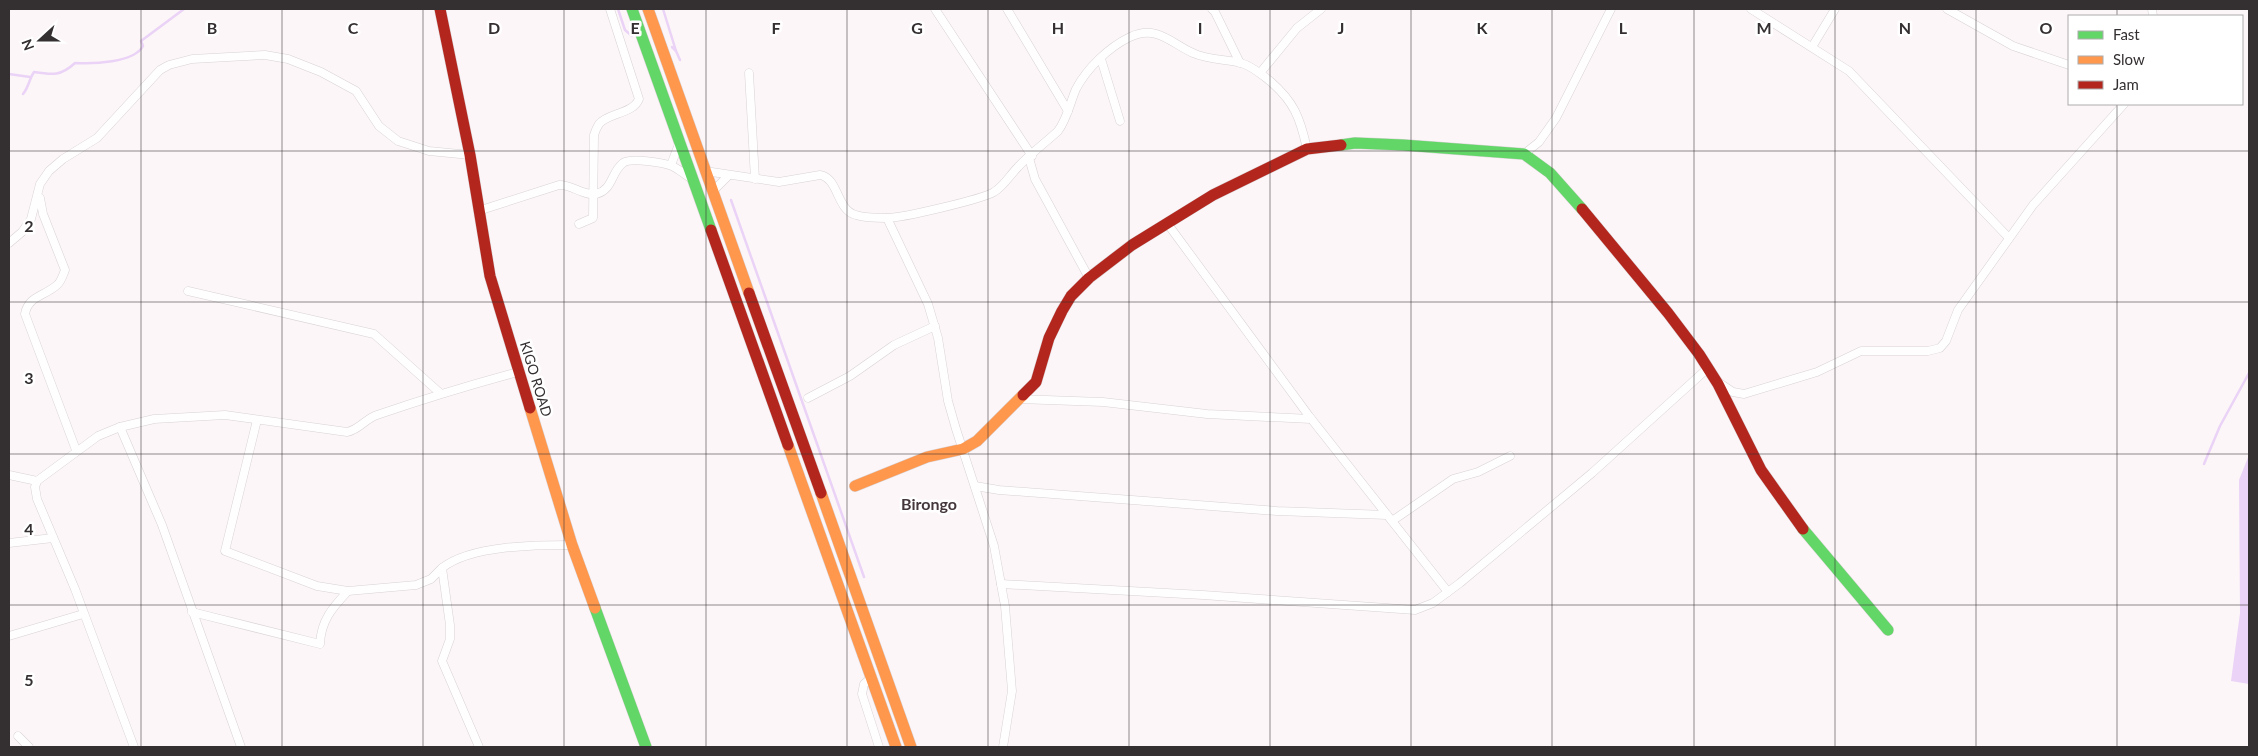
<svg xmlns="http://www.w3.org/2000/svg" width="2258" height="756" font-family="Lato,sans-serif">
  <style>
    .water { fill: #ead3f6 }
    .lines { fill: none; stroke-linecap: round; stroke-linejoin: round }
    .stream { stroke: #ead3f6; stroke-width: 2.5 }
    .street-casing { stroke: #d8d2d4; stroke-width: 9 }
    .fast-casing { stroke: #d8d2d4; stroke-width: 12 }
    .slow-casing { stroke: #d8d2d4; stroke-width: 12 }
    .jam-casing { stroke: #d8d2d4; stroke-width: 12 }
    .street { stroke: #fffefe; stroke-width: 8 }
    .fast { stroke: #63d668; stroke-width: 11 }
    .slow { stroke: #ff974d; stroke-width: 11 }
    .jam { stroke: #b3261e; stroke-width: 11 }
    .grid { fill: none; stroke: #342f30; stroke-width: 1; stroke-opacity: 0.55 }
    .labels { text-anchor: middle; stroke-width: 5; stroke-linejoin: round; paint-order: stroke }
    .street-label { font-size: 14px; fill: #342f30; stroke: #fff }
    .quarter-label { font-size: 16px; font-weight: bold; fill: #44383c; stroke: #fff }
    .grid-label { font-size: 16px; text-anchor: middle; font-weight: bold; fill: #342f30; stroke: #fff; stroke-width: 5; stroke-linejoin: round; paint-order: stroke }
  </style>
  <rect width="100%" height="100%" fill="#fcf6f8"/>
  <path class="water" d="M 2249,455 L 2249,684 L 2231,681 L 2240,613 L 2239,480 Z"/>
  <g class="lines">
    <g class="stream">
      <path d="M 618,9 L 625,30 L 632,36"/>
      <path d="M 663,9 L 676,51"/>
      <path d="M 672,47 L 676,51 L 680,60"/>
      <path d="M 9,74 L 30,77"/>
      <path d="M 23,94 C 29,87 29,79 34,72 C 53,75 61,76 75,63 C 92,64 134,63 143,46 L 141,41 L 184,9"/>
      <path d="M 731,200 L 864,577"/>
      <path d="M 2204,464 L 2220,426 L 2249,373"/>
    </g>
    <defs>
      <g id="street">
        <path d="M 935,9 L 1032,156"/>
        <path d="M 1007,9 L 1068,111"/>
        <path d="M 1212,9 L 1215,12 L 1240,63"/>
        <path d="M 1751,9 L 1849,71 L 2009,238"/>
        <path d="M 1947,9 L 2013,46 L 2069,65"/>
        <path d="M 2152,9 L 2153,16"/>
        <path d="M 1812,47 L 1835,9"/>
        <path d="M 1101,59 L 1120,121"/>
        <path d="M 749,73 L 755,179"/>
        <path d="M 1260,73 L 1297,28 L 1321,9"/>
        <path d="M 1524,154 L 1539,142 L 1556,118 L 1611,9"/>
        <path d="M 1029,158 L 1035,179 L 1089,278"/>
        <path d="M 671,165 L 679,144"/>
        <path d="M 705,171 L 779,182 L 820,175 C 839,178 836,210 856,215 C 865,218 878,218 887,218 C 902,218 983,199 994,192 C 1004,186 1010,175 1018,167 C 1030,154 1045,143 1058,131 C 1067,119 1070,103 1076,89 C 1087,68 1109,47 1130,37 C 1157,24 1172,44 1193,53 C 1208,60 1225,59 1241,63 C 1252,66 1261,74 1270,81 C 1294,102 1300,117 1307,149"/>
        <path d="M 712,192 L 728,176"/>
        <path d="M 40,198 L 43,214 L 65,270 C 63,275 61,282 57,285 C 45,296 28,296 25,314 L 76,450"/>
        <path d="M 478,211 L 559,185 C 571,184 583,196 596,194 C 613,190 611,172 623,163 C 630,157 664,163 672,166 C 679,169 685,175 692,179"/>
        <path d="M 887,218 L 928,304 L 938,338 L 948,401 L 956,429 L 994,546 L 1005,606 L 1012,691 L 1003,747"/>
        <path d="M 1167,223 L 1309,416 L 1448,592"/>
        <path d="M 579,224 L 593,218 L 594,135 C 595,132 597,127 599,124 C 608,113 633,114 639,99 L 610,9"/>
        <path d="M 9,243 L 22,232 L 31,219 L 40,184 L 49,171 L 63,159 L 97,138 L 160,70 L 169,65 L 192,59 L 265,55 L 288,59 L 321,72 L 356,91 L 379,126 L 398,141 L 429,151 L 470,155"/>
        <path d="M 188,291 L 374,334 L 440,393"/>
        <path d="M 1718,382 L 1733,392 L 1744,394 L 1817,372 L 1861,351 L 1928,351 L 1940,348 L 1946,341 L 1958,310 L 2033,205 L 2124,104"/>
        <path d="M 808,398 L 850,376 L 894,345 L 935,326"/>
        <path d="M 1018,399 L 1103,402 L 1207,414 L 1311,419"/>
        <path d="M 257,420 L 225,551 L 317,586 L 348,591 L 416,585 L 431,579 L 442,568"/>
        <path d="M 120,427 L 162,525 L 241,747"/>
        <path d="M 9,475 L 37,481"/>
        <path d="M 975,486 L 999,490 L 1277,511 L 1387,515"/>
        <path d="M 1392,521 L 1453,479 L 1478,472 L 1510,456"/>
        <path d="M 9,543 L 53,538"/>
        <path d="M 1001,584 L 1203,595 L 1415,610 L 1433,603 L 1460,583 L 1592,473 L 1708,368"/>
        <path d="M 192,612 L 320,644 C 321,620 333,607 348,591"/>
        <path d="M 9,636 L 83,614"/>
        <path d="M 871,678 L 864,684 L 862,694 L 879,747"/>
        <path d="M 18,736 L 29,747"/>
        <path d="M 134,747 L 75,589 L 37,499 L 35,487 L 37,481 L 98,436 L 120,427 L 154,419 L 225,415 L 347,432 C 359,430 365,419 377,415 C 424,399 470,385 518,372"/>
        <path d="M 479,747 L 442,661 L 450,639 L 450,625 L 442,568 C 471,545 536,545 572,545"/>
      </g>
      <g id="fast">
        <path d="M 632,9 L 711,230"/>
        <path d="M 1341,145 L 1355,143 L 1403,145 L 1524,154 L 1550,173 L 1582,209"/>
        <path d="M 1803,529 L 1888,630"/>
        <path d="M 595,608 L 646,747"/>
      </g>
      <g id="slow">
        <path d="M 648,9 L 749,293"/>
        <path d="M 530,408 L 572,545 L 595,608"/>
        <path d="M 788,445 L 896,747"/>
        <path d="M 855,486 L 927,457 L 963,449 L 977,441 L 1023,395"/>
        <path d="M 821,493 L 911,747"/>
      </g>
      <g id="jam">
        <path d="M 440,9 L 470,155 L 490,276 L 530,408"/>
        <path d="M 1582,209 L 1668,313 L 1699,354 L 1718,384 L 1761,470 L 1803,529"/>
        <path d="M 711,230 L 788,445"/>
        <path d="M 749,293 L 821,493"/>
        <path d="M 1023,395 L 1036,382 L 1049,338 L 1062,311 L 1071,296 L 1089,278 L 1132,245 L 1213,195 L 1307,149 L 1341,145"/>
      </g>
    </defs>
    <use href="#street" class="street-casing"/>
    <use href="#fast" class="fast-casing"/>
    <use href="#slow" class="slow-casing"/>
    <use href="#jam" class="jam-casing"/>
    <use href="#street" class="street"/>
    <use href="#fast" class="fast"/>
    <use href="#slow" class="slow"/>
    <use href="#jam" class="jam"/>
  </g>
  <path class="grid" d="M 141,9 L 141,747M 282,9 L 282,747M 423,9 L 423,747M 564,9 L 564,747M 706,9 L 706,747M 847,9 L 847,747M 988,9 L 988,747M 1129,9 L 1129,747M 1270,9 L 1270,747M 1411,9 L 1411,747M 1552,9 L 1552,747M 1694,9 L 1694,747M 1835,9 L 1835,747M 1976,9 L 1976,747M 2117,9 L 2117,16M 2117,104 L 2117,747M 9,151 L 2249,151M 9,302 L 2249,302M 9,454 L 2249,454M 9,605 L 2249,605"/>
  <g class="labels">
    <g class="street-label">
      <text transform="translate(536 379) rotate(73)" y="5">KIGO ROAD</text>
    </g>
    <g class="quarter-label">
      <text x="929" y="510">Birongo</text>
    </g>
  </g>
  <g class="grid-label">
    <text x="212" y="34">B</text>
    <text x="353" y="34">C</text>
    <text x="494" y="34">D</text>
    <text x="635" y="34">E</text>
    <text x="776" y="34">F</text>
    <text x="917" y="34">G</text>
    <text x="1058" y="34">H</text>
    <text x="1200" y="34">I</text>
    <text x="1341" y="34">J</text>
    <text x="1482" y="34">K</text>
    <text x="1623" y="34">L</text>
    <text x="1764" y="34">M</text>
    <text x="1905" y="34">N</text>
    <text x="2046" y="34">O</text>
    <text x="29" y="232">2</text>
    <text x="29" y="384">3</text>
    <text x="29" y="535">4</text>
    <text x="29" y="686">5</text>
  </g>
  <rect width="2258" height="756" fill="none" stroke="#342f30" stroke-width="20"/>
  <rect x="2068" y="15" width="175" height="90" fill="#ffffff" stroke="#aeacac"/>
  <rect x="2078" y="31" width="25" height="8" fill="#63d668" stroke="#aeacac"/>
  <text x="2113" y="40" font-size="15" fill="#342f30">Fast</text>
  <rect x="2078" y="56" width="25" height="8" fill="#ff974d" stroke="#aeacac"/>
  <text x="2113" y="65" font-size="15" fill="#342f30">Slow</text>
  <rect x="2078" y="81" width="25" height="8" fill="#b3261e" stroke="#aeacac"/>
  <text x="2113" y="90" font-size="15" fill="#342f30">Jam</text>
  <g transform="translate(40 40) rotate(249)" stroke="#ffffff" stroke-width="4" paint-order="stroke">
  <path d="M0-4L9 19L0 12L-9 19Z" fill="#342f30"/>
  <text y="-8" font-size="14" font-weight="bold" text-anchor="middle" fill="#342f30">N</text>
  </g>
</svg>
